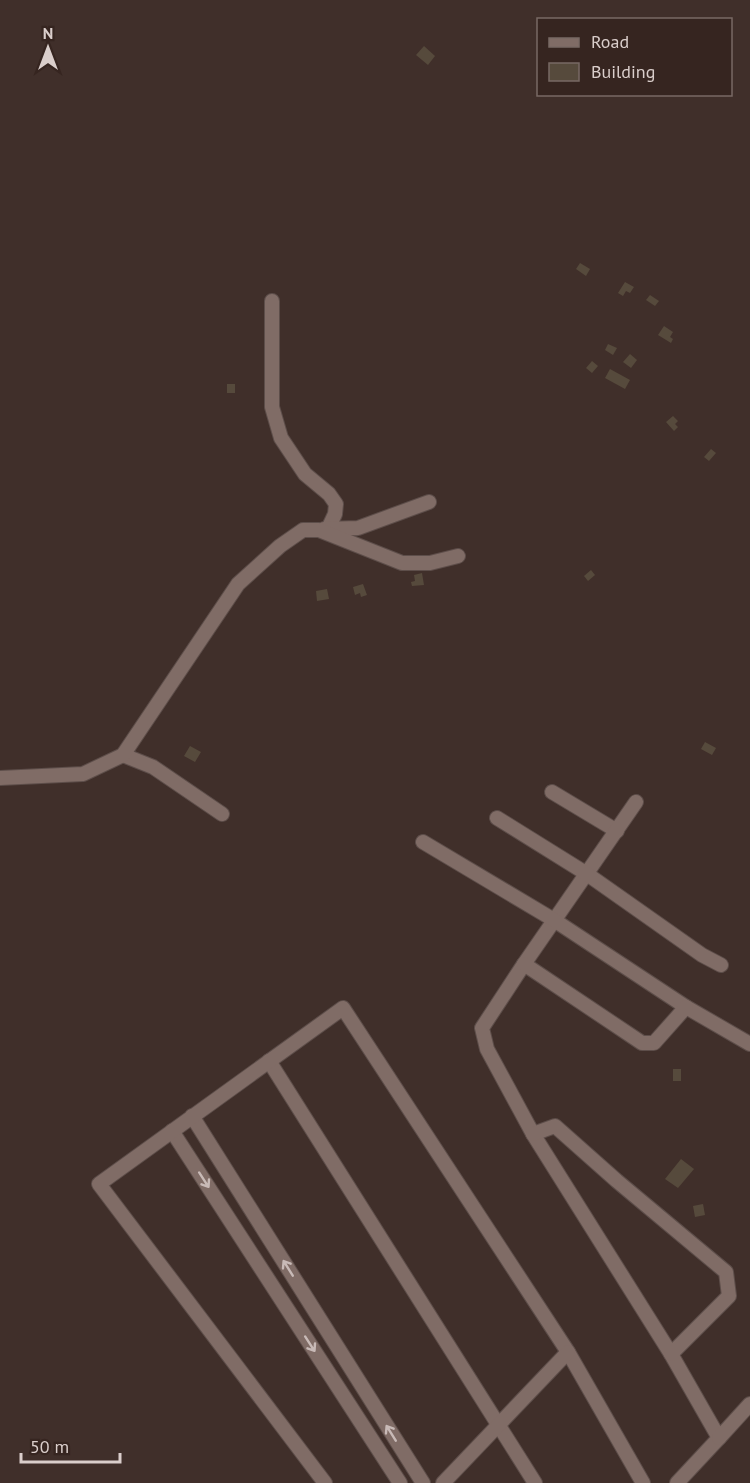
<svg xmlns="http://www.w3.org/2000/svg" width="750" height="1483" font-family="'PT Sans',sans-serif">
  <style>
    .building { fill: #564a3c }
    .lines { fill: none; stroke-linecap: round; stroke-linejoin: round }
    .minor-casing { stroke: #5d4e4a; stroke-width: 16 }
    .minor { stroke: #806c66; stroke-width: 14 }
    .oneway { stroke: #c8bab7 }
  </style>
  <rect width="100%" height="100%" fill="#402f2a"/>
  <g class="building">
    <path d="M 424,46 L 435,56 L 428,65 L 416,55 Z"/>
    <path d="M 580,263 L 590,269 L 586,276 L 576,269 Z"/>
    <path d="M 625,282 L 634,287 L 630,293 L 626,291 L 623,296 L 618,293 Z"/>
    <path d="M 650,295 L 659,301 L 655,306 L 646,300 Z"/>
    <path d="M 664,326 L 673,332 L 670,337 L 673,339 L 671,343 L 658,335 Z"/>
    <path d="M 608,344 L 617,348 L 613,355 L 605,350 Z"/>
    <path d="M 630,354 L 637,360 L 631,368 L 623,362 Z"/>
    <path d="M 592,361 L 598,366 L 592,373 L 586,368 Z"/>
    <path d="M 610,369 L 630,380 L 625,389 L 605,378 Z"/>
    <rect x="227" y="384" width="8" height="9"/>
    <path d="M 673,416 L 678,421 L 675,424 L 678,427 L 674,431 L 666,422 Z"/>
    <path d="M 711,449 L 716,453 L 709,461 L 704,457 Z"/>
    <path d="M 591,570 L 595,575 L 588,581 L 584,576 Z"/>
    <path d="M 422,573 L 424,585 L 412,586 L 411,582 L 415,581 L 414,575 Z"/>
    <path d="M 363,584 L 367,595 L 361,597 L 360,593 L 355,595 L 353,587 Z"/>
    <path d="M 327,589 L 329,599 L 317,601 L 316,591 Z"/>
    <path d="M 705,742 L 716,748 L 712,755 L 701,749 Z"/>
    <path d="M 190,746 L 201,752 L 195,762 L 184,756 Z"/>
    <rect x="673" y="1069" width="8" height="12"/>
    <path d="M 681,1159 L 694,1169 L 678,1188 L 665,1179 Z"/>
    <path d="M 703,1204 L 705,1215 L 695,1217 L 693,1206 Z"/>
  </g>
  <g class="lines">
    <defs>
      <g id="minor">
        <path d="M 272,301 L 272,407 L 281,438 L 305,474 L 329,494 L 336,504 L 335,514 L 328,529"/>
        <path d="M 324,529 L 358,528 L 429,502"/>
        <path d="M 123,755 L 153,767 L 222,814"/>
        <path d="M 0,778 L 83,774 L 123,755 L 238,584 L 280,546 L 303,530 L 319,530 L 402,563 L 430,563 L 458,556"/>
        <path d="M 552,792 L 617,831"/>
        <path d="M 636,802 L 524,964 L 482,1028 L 487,1049 L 533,1134 L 671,1354 L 719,1438 L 677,1483"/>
        <path d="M 497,818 L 587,874 L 702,955 L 721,965"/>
        <path d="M 423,842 L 554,920 L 686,1007 L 750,1044"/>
        <path d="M 524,964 L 642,1043 L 654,1043 L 686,1007"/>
        <path d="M 269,1061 L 535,1483"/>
        <path d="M 192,1116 L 423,1483"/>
        <path d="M 172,1131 L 400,1483"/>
        <path d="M 533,1134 L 555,1126 L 617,1181 L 726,1272 L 729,1296 L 671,1354"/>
        <path d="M 719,1438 L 750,1404"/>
        <path d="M 325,1483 L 99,1184 L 343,1008 L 568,1352 L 643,1483"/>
        <path d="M 443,1483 L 568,1352"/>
      </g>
    </defs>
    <use href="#minor" class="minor-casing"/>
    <use href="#minor" class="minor"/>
  </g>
  <defs><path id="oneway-shaft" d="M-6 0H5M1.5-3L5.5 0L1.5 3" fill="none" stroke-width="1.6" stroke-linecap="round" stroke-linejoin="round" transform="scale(1.5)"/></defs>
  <g class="oneway">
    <use href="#oneway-shaft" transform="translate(204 1180) rotate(57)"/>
    <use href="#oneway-shaft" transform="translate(288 1268) rotate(-122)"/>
    <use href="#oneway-shaft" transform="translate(310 1344) rotate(57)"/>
    <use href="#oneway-shaft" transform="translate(391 1433) rotate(-122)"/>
  </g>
  <rect x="537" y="18" width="195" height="78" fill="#362520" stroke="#786964" stroke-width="1.5"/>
  <rect x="549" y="38" width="30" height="9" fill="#806c66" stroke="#786964" stroke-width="1.5"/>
  <text x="591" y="48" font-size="18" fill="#dacecb">Road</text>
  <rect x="549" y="63" width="30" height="18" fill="#564a3c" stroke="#786964" stroke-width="1.5"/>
  <text x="591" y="78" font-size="18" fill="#dacecb">Building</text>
  <g transform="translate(48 48)" stroke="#362520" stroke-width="4.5" paint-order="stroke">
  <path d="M0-4.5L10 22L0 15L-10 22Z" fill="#dacecb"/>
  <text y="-9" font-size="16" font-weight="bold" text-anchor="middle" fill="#dacecb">N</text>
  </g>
  <path d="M21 1453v9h99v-9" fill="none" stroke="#dacecb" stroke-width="3"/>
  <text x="30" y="1453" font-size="18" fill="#dacecb" stroke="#362520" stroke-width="4.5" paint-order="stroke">50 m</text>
</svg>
